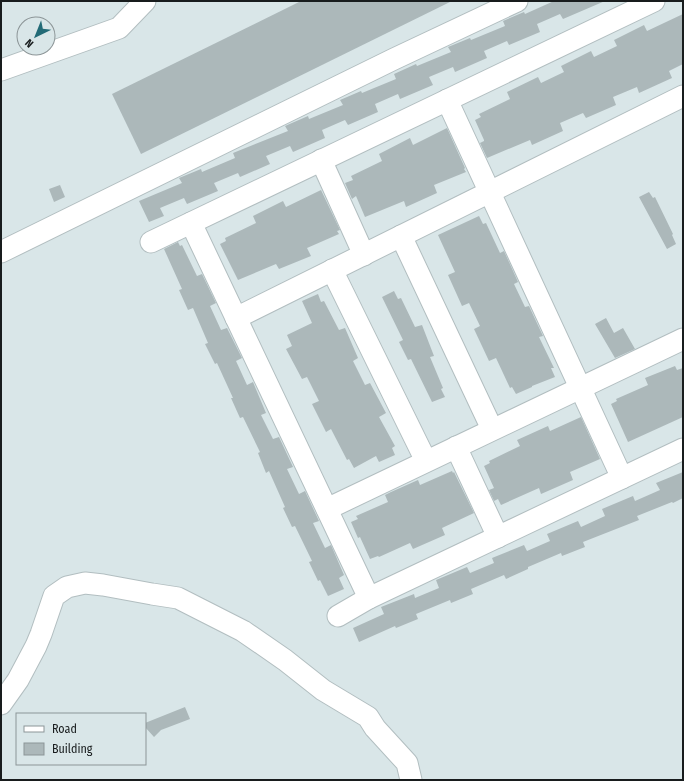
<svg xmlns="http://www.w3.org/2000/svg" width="684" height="781" font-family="'Fira Sans Condensed',sans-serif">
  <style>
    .building { fill: #acb8ba }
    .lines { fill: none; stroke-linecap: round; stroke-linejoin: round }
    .minor-casing { stroke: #b2bec0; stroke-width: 23 }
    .minor { stroke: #fff; stroke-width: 21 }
  </style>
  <rect width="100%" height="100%" fill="#d9e6e8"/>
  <g class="building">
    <path d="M 301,1 L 452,1 L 141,154 L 112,94 Z"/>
    <path d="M 554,1 L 605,1 L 563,19 L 560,14 L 537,24 L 540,32 L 509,45 L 507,41 L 484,51 L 487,58 L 455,72 L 453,67 L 429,77 L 433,85 L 400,99 L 398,94 L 375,104 L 378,112 L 348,125 L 345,120 L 322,130 L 325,138 L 293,152 L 290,146 L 266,156 L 270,164 L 240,177 L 238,173 L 214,183 L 218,191 L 187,204 L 184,198 L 160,208 L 164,216 L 149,222 L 139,201 L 182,183 L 179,178 L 201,169 L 202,172 L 235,158 L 233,153 L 288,131 L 285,126 L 308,116 L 309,119 L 343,105 L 340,100 L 361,91 L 362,93 L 396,79 L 394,74 L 416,64 L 417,66 L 451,52 L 448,47 L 470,38 L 471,40 L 505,26 L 503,21 L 524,12 L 525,14 Z"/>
    <path d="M 683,14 L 683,64 L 669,71 L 672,78 L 639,93 L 637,87 L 613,97 L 616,105 L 586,118 L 583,113 L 560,123 L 563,131 L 532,145 L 530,140 L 487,158 L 480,143 L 484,141 L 484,140 L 475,120 L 481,117 L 479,114 L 510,99 L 507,92 L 538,77 L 541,83 L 564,72 L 561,66 L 591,51 L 594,57 L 617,46 L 614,40 L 644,25 L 647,31 Z"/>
    <path d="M 447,128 L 465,168 L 464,169 L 466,172 L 434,185 L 437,193 L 406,207 L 404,201 L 365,217 L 356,196 L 352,199 L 345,183 L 353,180 L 351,176 L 382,161 L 379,154 L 410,138 L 413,145 Z"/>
    <path d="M 60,185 L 65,197 L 54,202 L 49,189 Z"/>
    <path d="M 321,190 L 340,230 L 337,231 L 339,234 L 307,248 L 311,256 L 279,269 L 276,264 L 238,280 L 220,244 L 226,241 L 225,238 L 256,223 L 253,216 L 283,201 L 286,207 Z"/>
    <path d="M 649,192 L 653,198 L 655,197 L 673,234 L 672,235 L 676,244 L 667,249 L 639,197 Z"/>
    <path d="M 479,216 L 483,224 L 486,223 L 500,253 L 504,251 L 518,282 L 514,284 L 525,307 L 529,306 L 543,336 L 539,337 L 554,368 L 551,368 L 555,377 L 532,386 L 532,387 L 516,394 L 512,387 L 510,388 L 496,358 L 489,361 L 474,329 L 480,326 L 469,303 L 462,306 L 448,275 L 455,272 L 438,235 Z"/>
    <path d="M 178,242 L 180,246 L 182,245 L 197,276 L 202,274 L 216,303 L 210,306 L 221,330 L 227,328 L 242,358 L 236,361 L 247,385 L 253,382 L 266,413 L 261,415 L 273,439 L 279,437 L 293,467 L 287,469 L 299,494 L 305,491 L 319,521 L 313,523 L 325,548 L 331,545 L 344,575 L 339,578 L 344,589 L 328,596 L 320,580 L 318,581 L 309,562 L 312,561 L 295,526 L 292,527 L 283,508 L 285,507 L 269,471 L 266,473 L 258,453 L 260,452 L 243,417 L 240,418 L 231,398 L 233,398 L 217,363 L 215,364 L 205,344 L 208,343 L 193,308 L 188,310 L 179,290 L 182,289 L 164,249 Z"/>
    <path d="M 394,291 L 398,299 L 401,298 L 415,327 L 422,325 L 434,356 L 430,357 L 443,388 L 441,389 L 445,397 L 432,402 L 411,359 L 408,360 L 399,342 L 403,340 L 382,297 Z"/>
    <path d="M 318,294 L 321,302 L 324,301 L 339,330 L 345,328 L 358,358 L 353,361 L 365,385 L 370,383 L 386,413 L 379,417 L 395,446 L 392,448 L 395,455 L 379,462 L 376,456 L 354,468 L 349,459 L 347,460 L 331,429 L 326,432 L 312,404 L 319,401 L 307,377 L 302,379 L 286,349 L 292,346 L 287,335 L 312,323 L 302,301 Z"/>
    <path d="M 606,318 L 614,333 L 623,328 L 635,349 L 615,358 L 595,324 Z"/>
    <path d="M 675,366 L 677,370 L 683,368 L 683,417 L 628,442 L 611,404 L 617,401 L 616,399 L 648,385 L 645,378 Z"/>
    <path d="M 581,417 L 600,459 L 570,472 L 573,480 L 541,494 L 539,488 L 501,505 L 498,499 L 494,501 L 489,490 L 494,488 L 484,466 L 490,463 L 489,461 L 520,446 L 517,440 L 548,426 L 550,431 Z"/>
    <path d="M 452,471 L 453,473 L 454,472 L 474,513 L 442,528 L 445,535 L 413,549 L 410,543 L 379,557 L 378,556 L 370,559 L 360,537 L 358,538 L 351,522 L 358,519 L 356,516 L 388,502 L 385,495 L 391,492 L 418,480 L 420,485 Z"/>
    <path d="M 683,472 L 683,498 L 673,503 L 672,502 L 637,516 L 639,520 L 583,542 L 585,547 L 562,556 L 561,553 L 528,567 L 528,569 L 506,579 L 504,575 L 471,589 L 473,594 L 451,603 L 450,600 L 416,614 L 418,619 L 396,628 L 395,626 L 359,642 L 353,628 L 384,614 L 381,607 L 414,594 L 415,598 L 439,588 L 436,580 L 467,567 L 470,573 L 494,563 L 492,558 L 524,545 L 527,551 L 550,541 L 547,534 L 578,521 L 581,527 L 605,516 L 602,509 L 633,496 L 635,501 L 660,490 L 656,483 Z"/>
    <path d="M 185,707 L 190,719 L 161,730 L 154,737 L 145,727 L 145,723 Z"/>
  </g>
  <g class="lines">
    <defs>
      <g id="minor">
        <path d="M 1,70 L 119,28 L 145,1"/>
        <path d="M 447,100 L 622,478"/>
        <path d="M 321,160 L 364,255"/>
        <path d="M 191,223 L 369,598"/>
        <path d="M 401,236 L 492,429"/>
        <path d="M 151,242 L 654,1"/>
        <path d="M 1,252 L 394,59 L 517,1"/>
        <path d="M 332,270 L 426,461"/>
        <path d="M 236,318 L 683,96"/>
        <path d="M 456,447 L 498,537"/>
        <path d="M 327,509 L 683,339"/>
        <path d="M 338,616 L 369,598 L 683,449"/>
        <path d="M 1,704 L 18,680 L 36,646 L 41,634 L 54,596 L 67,587 L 85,583 L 103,585 L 152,594 L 178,598 L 243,631 L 285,660 L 323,690 L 368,717 L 375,728 L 407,763 L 411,780"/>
      </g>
    </defs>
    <use href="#minor" class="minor-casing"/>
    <use href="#minor" class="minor"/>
  </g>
  <rect width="684" height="781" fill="none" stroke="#181c1d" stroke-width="4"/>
  <rect x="16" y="713" width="130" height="52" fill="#d9e6e8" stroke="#8c9597"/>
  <rect x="24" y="726" width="20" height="6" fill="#ffffff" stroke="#8c9597"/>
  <text x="52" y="733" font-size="12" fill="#181c1d">Road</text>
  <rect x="24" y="743" width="20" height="12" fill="#acb8ba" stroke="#8c9597"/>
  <text x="52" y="753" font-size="12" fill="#181c1d">Building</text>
  <g transform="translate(36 36) rotate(223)"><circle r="19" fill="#d9e6e8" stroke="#8c9597"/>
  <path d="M0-3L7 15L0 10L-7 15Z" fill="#236b77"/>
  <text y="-6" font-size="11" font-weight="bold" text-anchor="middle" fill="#181c1d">N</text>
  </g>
</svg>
